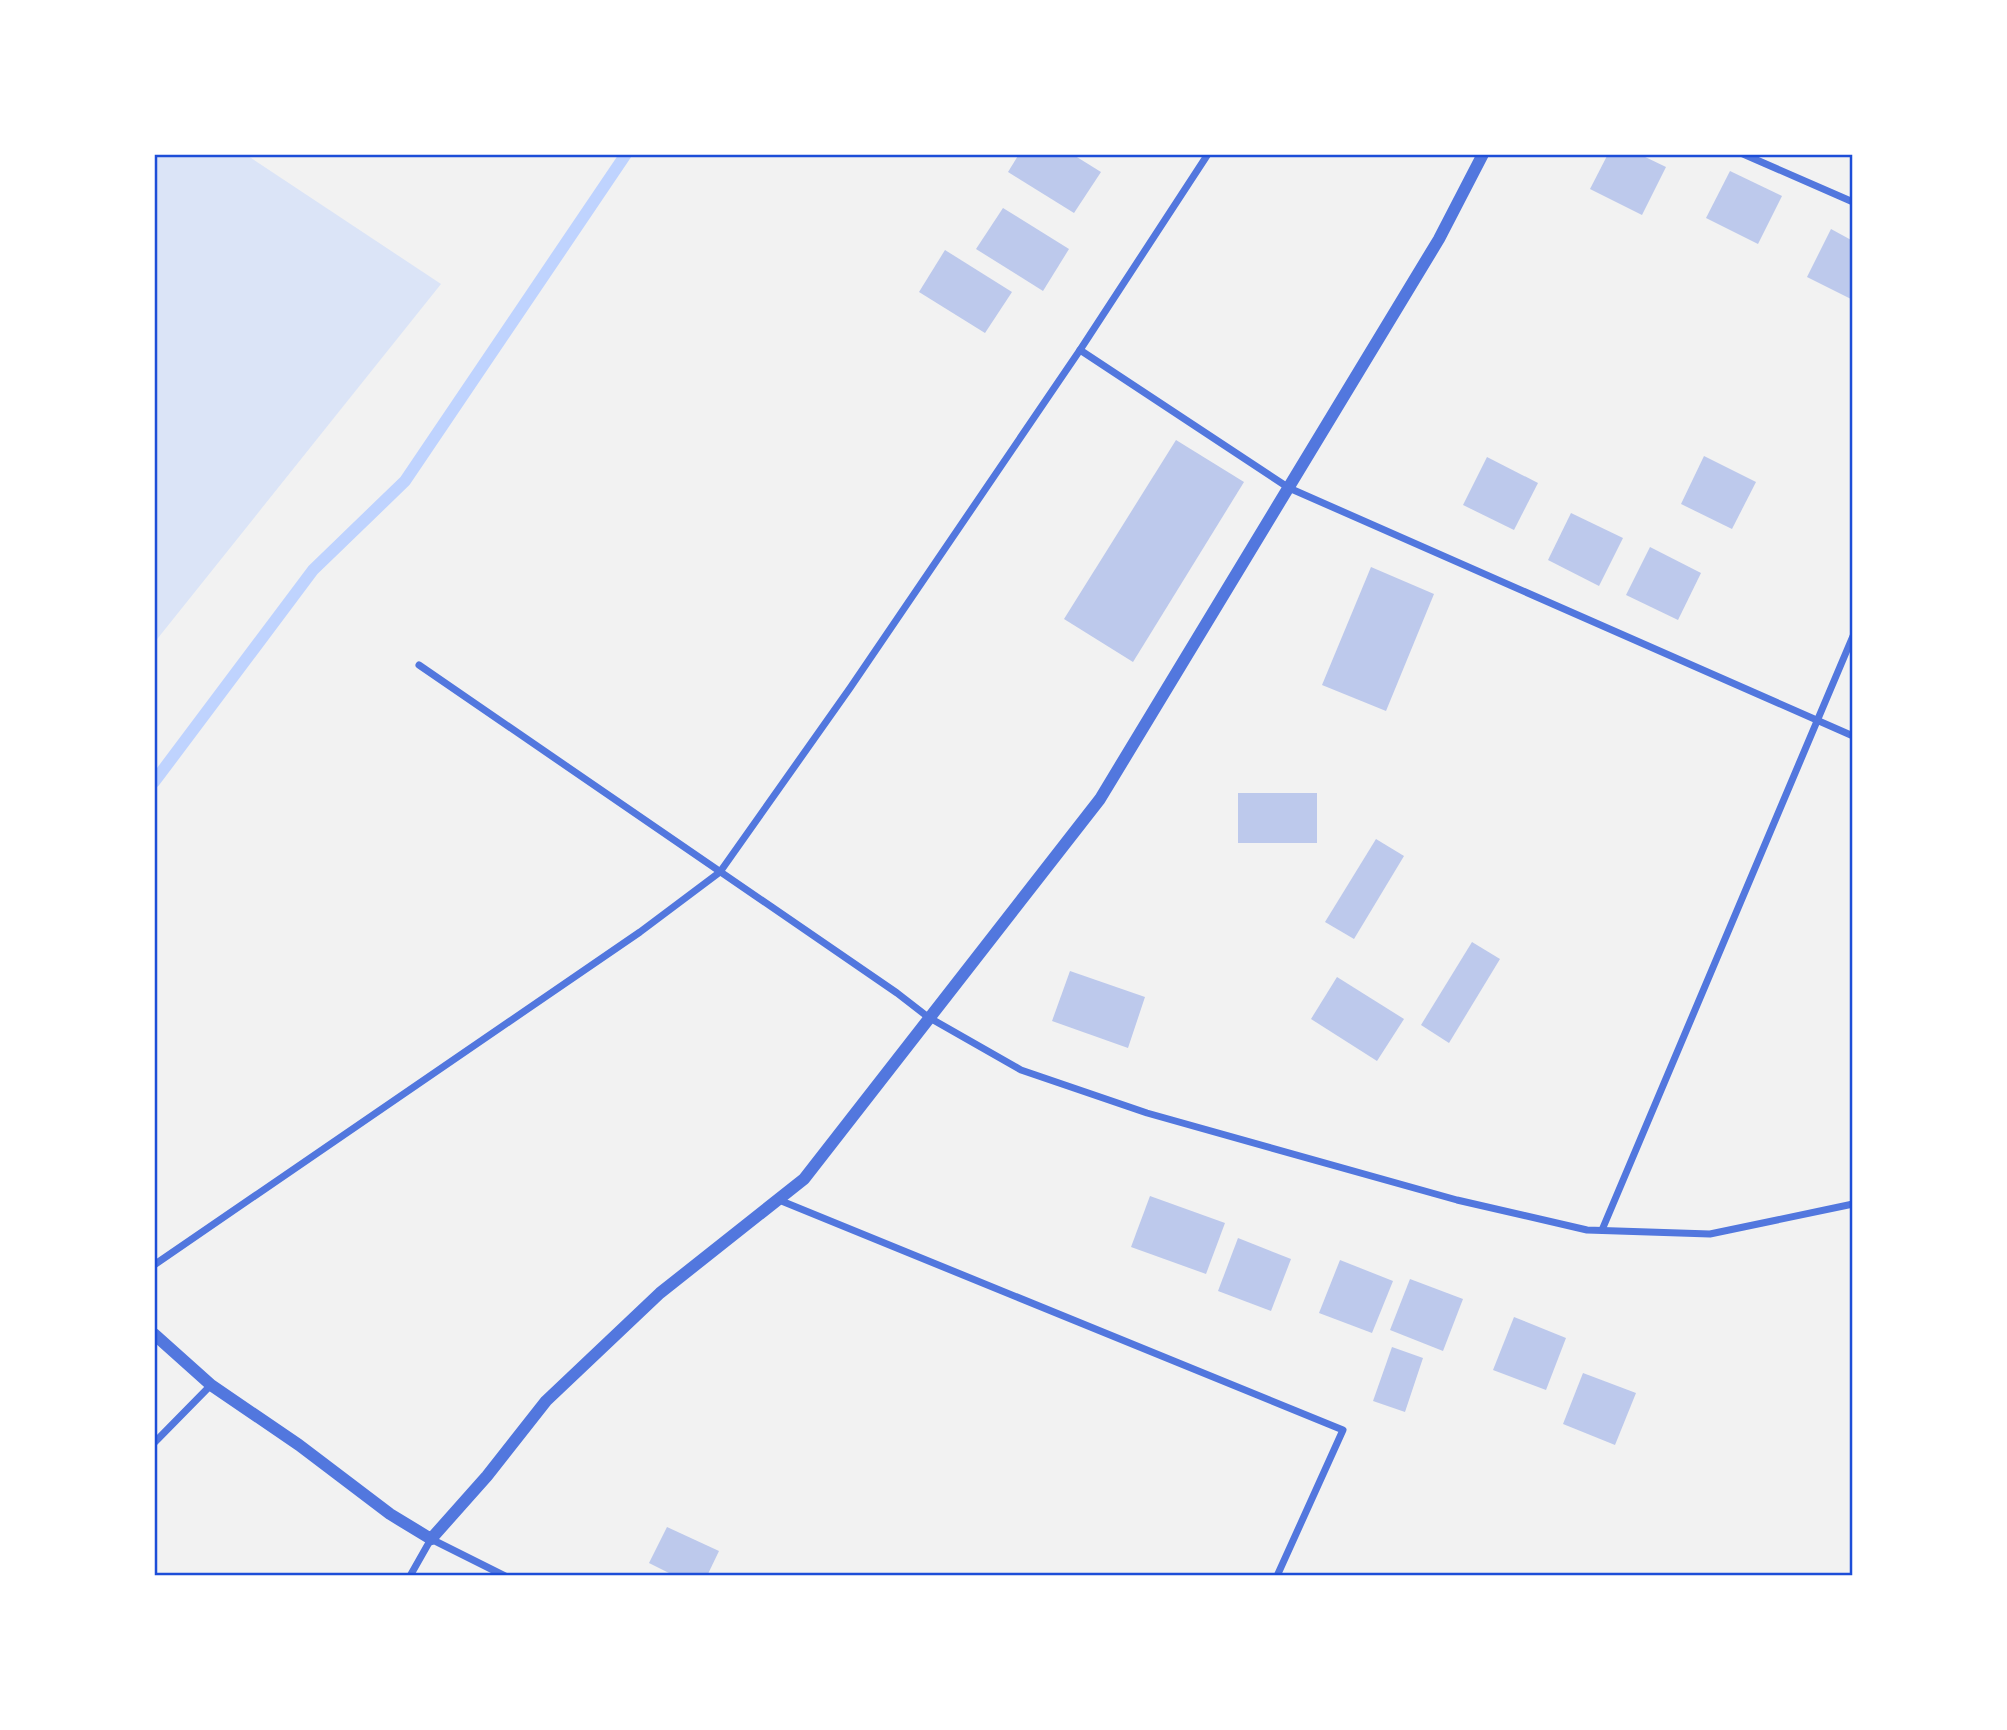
<svg xmlns="http://www.w3.org/2000/svg" width="2007" height="1730" font-family="Lora,serif">
  <style>
    .green { fill: #dbe4f7 }
    .lines { fill: none; stroke-linecap: round; stroke-linejoin: round }
    .stream { stroke: #bfd3fe; stroke-width: 12 }
    .building { fill: #bdc9ec }
    .minor { stroke: #5277de; stroke-width: 7 }
    .tertiary { stroke: #5277de; stroke-width: 12 }
    .neatline { fill: none; stroke: #1d4ed8; stroke-width: 2.5 }
  </style>
  <rect width="100%" height="100%" fill="#f2f2f2"/>
  <path class="green" d="M 154,154 L 245,154 L 441,284 L 154,643 Z"/>
  <g class="lines">
    <path class="stream" d="M 154,782 L 313,570 L 405,481 L 626,154"/>
  </g>
  <g class="building">
    <path d="M 1019,154 L 1072,154 L 1101,172 L 1074,213 L 1008,172 Z"/>
    <path d="M 1608,154 L 1639,154 L 1666,167 L 1642,215 L 1590,189 Z"/>
    <path d="M 1730,171 L 1782,196 L 1758,244 L 1706,218 Z"/>
    <path d="M 1003,208 L 1069,249 L 1043,291 L 976,249 Z"/>
    <path d="M 1831,229 L 1853,241 L 1853,300 L 1807,277 Z"/>
    <path d="M 945,250 L 1012,292 L 985,333 L 919,292 Z"/>
    <path d="M 1176,440 L 1244,482 L 1133,662 L 1064,619 Z"/>
    <path d="M 1704,456 L 1756,482 L 1732,529 L 1681,504 Z"/>
    <path d="M 1487,457 L 1538,483 L 1514,530 L 1463,505 Z"/>
    <path d="M 1571,513 L 1623,538 L 1599,586 L 1548,560 Z"/>
    <path d="M 1650,547 L 1701,573 L 1678,620 L 1626,595 Z"/>
    <path d="M 1371,567 L 1434,594 L 1386,711 L 1322,685 Z"/>
    <rect x="1238" y="793" width="79" height="50"/>
    <path d="M 1376,839 L 1404,856 L 1354,939 L 1325,922 Z"/>
    <path d="M 1472,942 L 1500,959 L 1449,1043 L 1421,1025 Z"/>
    <path d="M 1070,971 L 1145,997 L 1128,1048 L 1052,1021 Z"/>
    <path d="M 1337,977 L 1404,1019 L 1377,1061 L 1311,1019 Z"/>
    <path d="M 1150,1196 L 1225,1223 L 1206,1274 L 1131,1247 Z"/>
    <path d="M 1238,1238 L 1291,1259 L 1271,1311 L 1218,1291 Z"/>
    <path d="M 1340,1260 L 1393,1281 L 1372,1333 L 1319,1313 Z"/>
    <path d="M 1410,1279 L 1463,1299 L 1443,1351 L 1390,1330 Z"/>
    <path d="M 1514,1317 L 1566,1338 L 1546,1390 L 1493,1370 Z"/>
    <path d="M 1392,1347 L 1423,1358 L 1405,1412 L 1373,1401 Z"/>
    <path d="M 1583,1373 L 1636,1393 L 1615,1445 L 1563,1424 Z"/>
    <path d="M 667,1527 L 719,1551 L 707,1576 L 675,1576 L 649,1563 Z"/>
  </g>
  <g class="lines">
    <g class="minor">
      <path d="M 1743,154 L 1853,202"/>
      <path d="M 1080,350 L 1289,488 L 1853,736"/>
      <path d="M 419,665 L 897,993 L 928,1017 L 1021,1070 L 1147,1113 L 1457,1200 L 1587,1230 L 1710,1234 L 1853,1204"/>
      <path d="M 779,1200 L 1343,1430 L 1277,1576"/>
      <path d="M 1602,1230 L 1853,636"/>
      <path d="M 154,1265 L 640,932 L 720,872 L 850,688 L 1080,350 L 1208,154"/>
      <path d="M 154,1443 L 211,1385"/>
      <path d="M 410,1576 L 431,1539 L 505,1576"/>
    </g>
    <path class="tertiary" d="M 154,1334 L 211,1385 L 299,1445 L 390,1514 L 431,1539 L 487,1476 L 546,1401 L 660,1293 L 804,1179 L 1100,799 L 1439,239 L 1483,154"/>
  </g>
  <rect width="2007" height="1730" fill="none" stroke="#ffffff" stroke-width="312"/>
  <rect x="156" y="156" width="1695" height="1418" class="neatline"/>
</svg>
